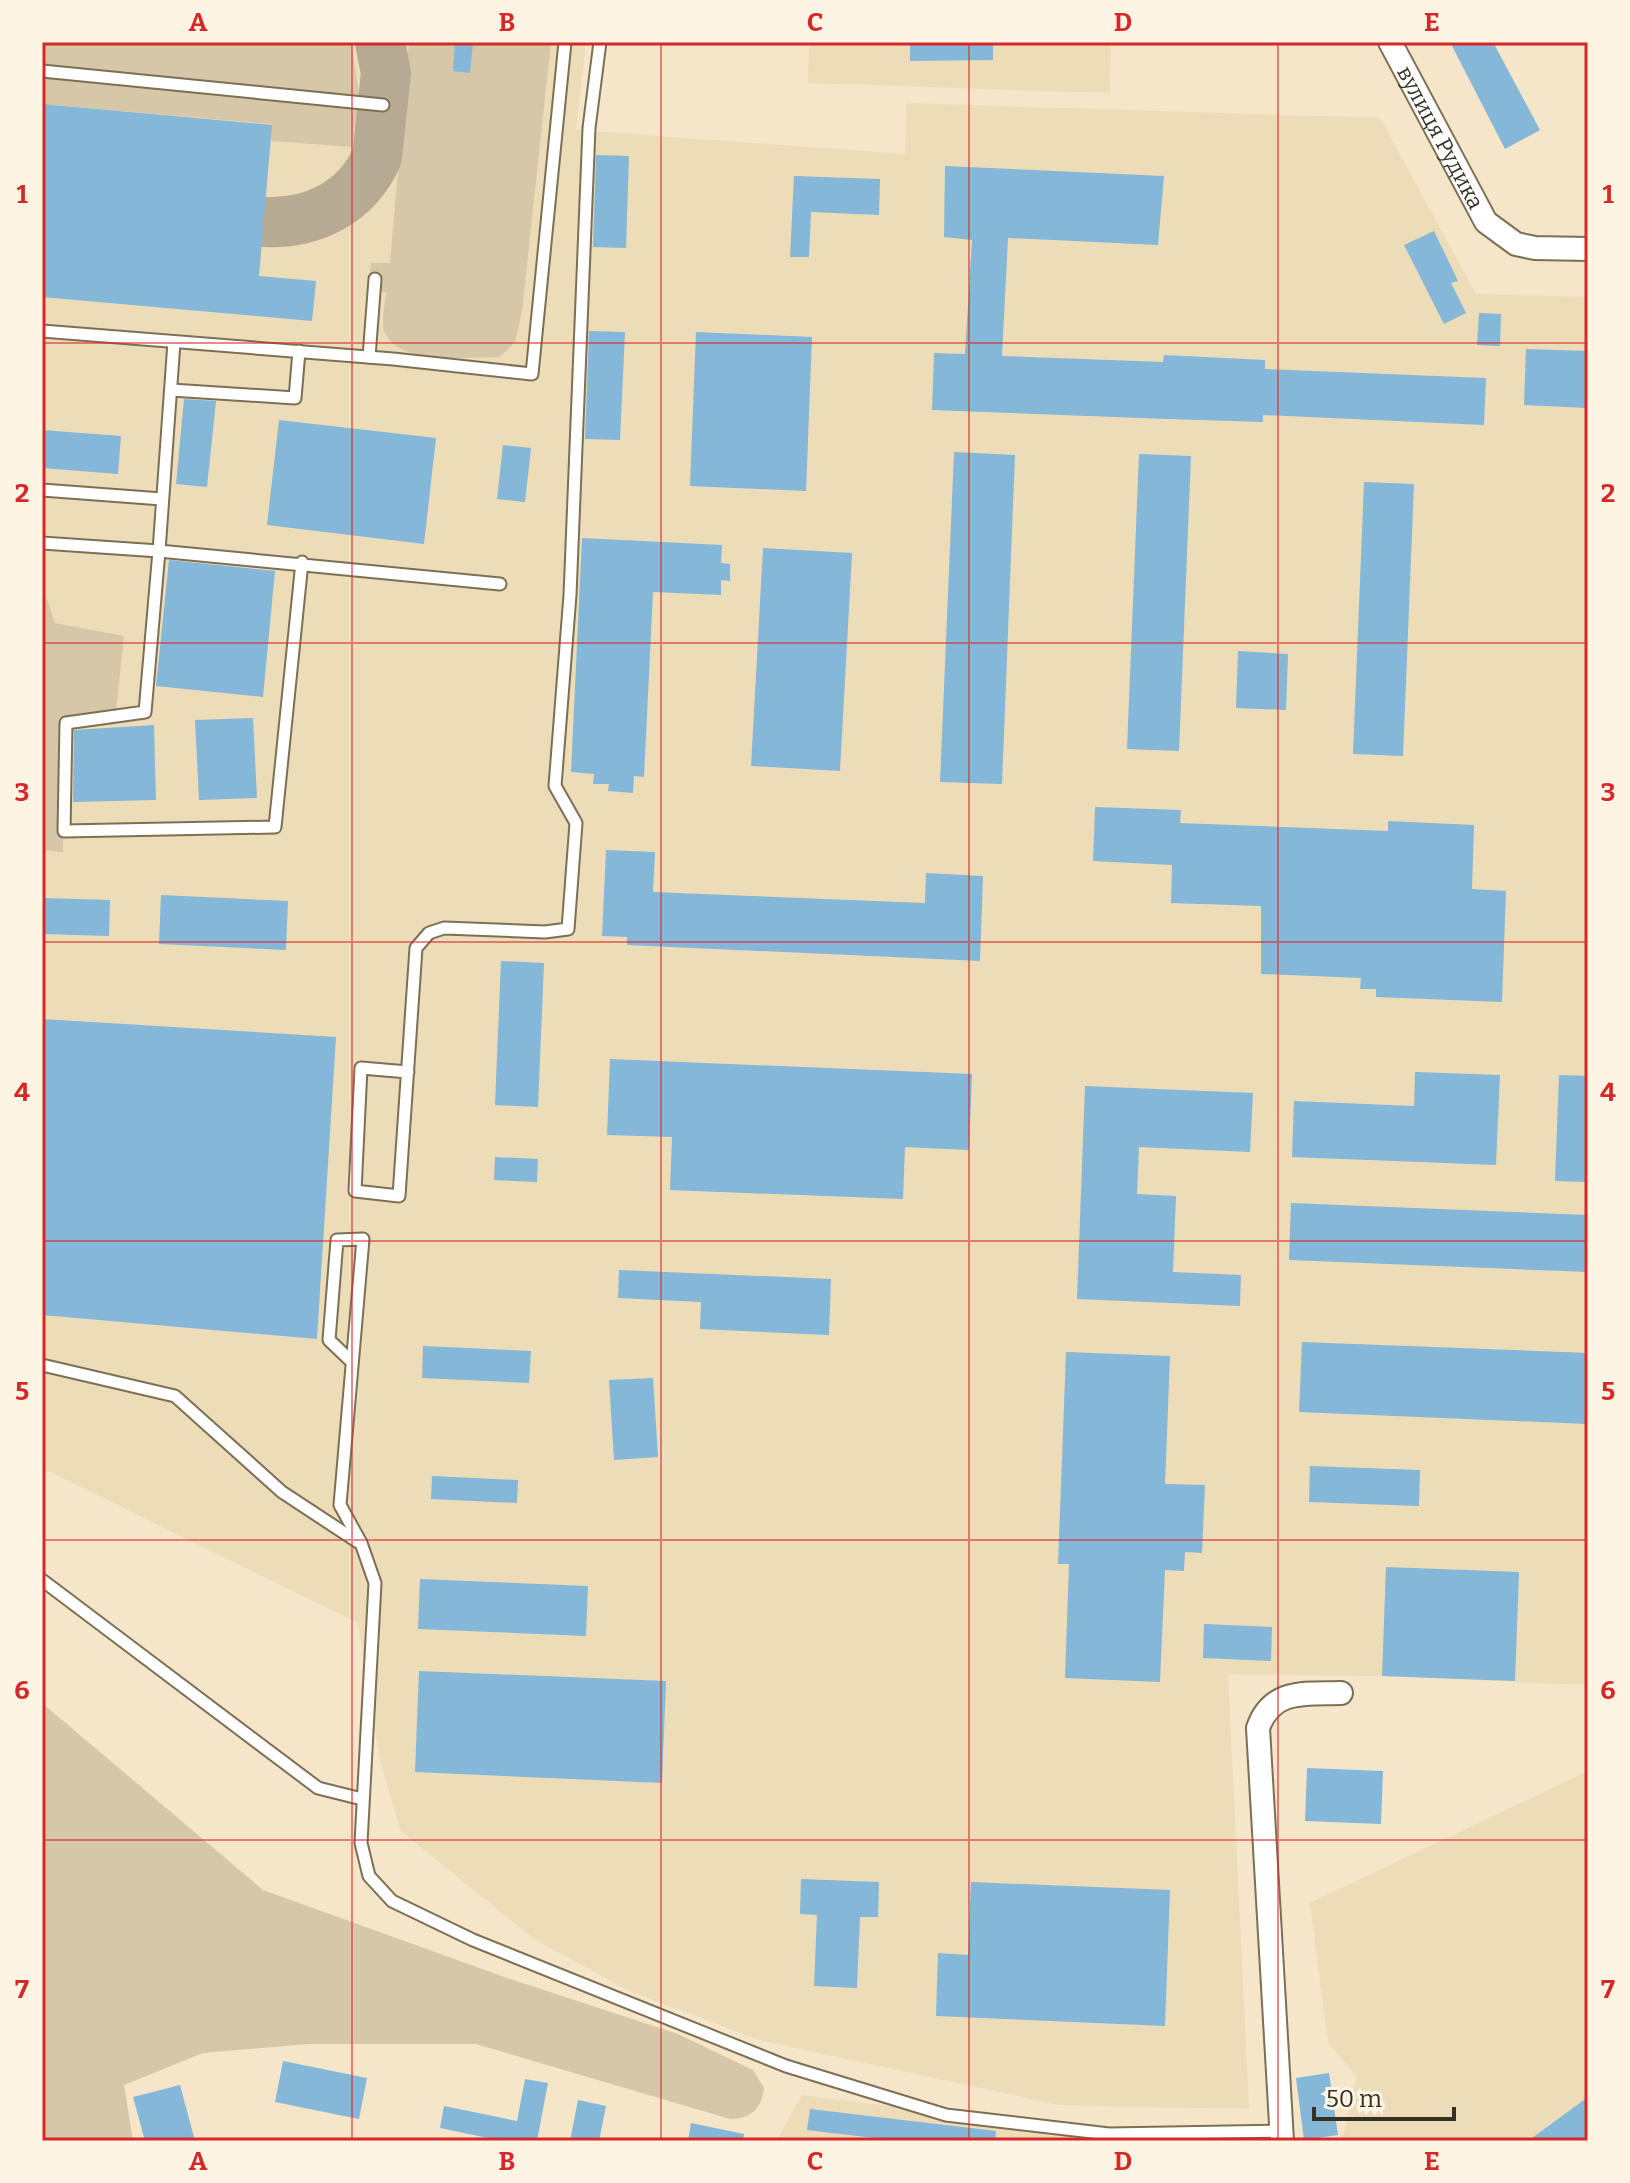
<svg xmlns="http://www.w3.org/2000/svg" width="1630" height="2183" font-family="Bitter,serif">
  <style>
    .built { fill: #eddcb8 }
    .green { fill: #d7c7a9 }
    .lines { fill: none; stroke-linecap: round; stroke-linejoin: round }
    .taxiway { stroke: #b6aa92; stroke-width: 50 }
    .building { fill: #84b7d8 }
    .lane-casing { stroke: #7c6f54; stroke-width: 15 }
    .street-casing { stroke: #7c6f54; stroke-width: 26 }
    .lane { stroke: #fff; stroke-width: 11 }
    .street { stroke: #fff; stroke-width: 22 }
    .grid { fill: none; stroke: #d62828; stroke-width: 2; stroke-opacity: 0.55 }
    .labels { text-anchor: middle; stroke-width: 8; stroke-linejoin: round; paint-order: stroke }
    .street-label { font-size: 22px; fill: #353024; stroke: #fdf4e3 }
    .neatline { fill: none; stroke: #d62828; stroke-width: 3 }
    .grid-label { font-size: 26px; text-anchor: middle; font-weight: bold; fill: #d62828 }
  </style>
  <rect width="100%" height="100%" fill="#f5e6c9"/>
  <g class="built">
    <path d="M 42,42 L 586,42 L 576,130 L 905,154 L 906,103 L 1380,118 L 1476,294 L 1588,297 L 1588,1685 L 1382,1676 L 1228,1674 L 1249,2109 L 1059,2105 L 759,2040 L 629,1991 L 534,1939 L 401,1831 L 381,1765 L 358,1623 L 42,1468 Z"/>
    <path d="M 809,42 L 1111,42 L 1110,93 L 808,83 Z"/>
    <path d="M 1588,1771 L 1588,2141 L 1342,2141 L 1357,2077 L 1328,2043 L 1310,1903 Z"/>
    <path d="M 802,2095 L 1167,2141 L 776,2141 Z"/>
  </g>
  <g class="green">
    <path d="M 42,42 L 351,42 L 359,93 L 352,147 L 271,141 L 271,124 L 42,104 Z"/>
    <path d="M 409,42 L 551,42 L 522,311 L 515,342 L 500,357 C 470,357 397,366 384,331 C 381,321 385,304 386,293 L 368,285 L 371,263 L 390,263 Z"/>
    <path d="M 42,598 L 47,599 L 55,623 L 124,636 L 116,711 L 64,717 L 63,852 L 42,850 Z"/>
    <path d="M 42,1703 L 263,1890 L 507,1978 L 678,2034 L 753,2070 L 764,2088 C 762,2108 751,2119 730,2119 L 476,2044 L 308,2044 L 203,2053 L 124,2085 L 133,2141 L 42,2141 Z"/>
  </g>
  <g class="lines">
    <path class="taxiway" d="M 264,222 C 313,224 356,203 377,157 L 386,73 L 380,42"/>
  </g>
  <g class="building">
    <path d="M 455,42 L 473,42 L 470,73 L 453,71 Z"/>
    <path d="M 910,42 L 993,42 L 993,60 L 910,61 Z"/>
    <path d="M 1450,42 L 1493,42 L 1540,130 L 1505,149 Z"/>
    <path d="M 42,104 L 272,125 L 259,276 L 316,281 L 312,321 L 42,297 Z"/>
    <path d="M 596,155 L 629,156 L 626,248 L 593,247 Z"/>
    <path d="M 945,166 L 1164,176 L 1158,245 L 1008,238 L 1002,356 L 1163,362 L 1164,355 L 1265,360 L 1265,369 L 1486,378 L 1484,425 L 1263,415 L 1263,422 L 1167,419 L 932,410 L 934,353 L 965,354 L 972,240 L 944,237 Z"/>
    <path d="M 794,176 L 880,179 L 879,215 L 811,212 L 809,257 L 790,257 Z"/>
    <path d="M 1434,231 L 1458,281 L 1451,283 L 1466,313 L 1444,324 L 1404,245 Z"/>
    <path d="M 1479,313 L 1501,314 L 1500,346 L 1477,345 Z"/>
    <path d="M 589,331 L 625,332 L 620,440 L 585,439 Z"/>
    <path d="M 696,332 L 812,337 L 806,491 L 690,486 Z"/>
    <path d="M 1526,349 L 1588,351 L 1588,408 L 1524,405 Z"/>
    <path d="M 184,399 L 216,401 L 207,487 L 176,484 Z"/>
    <path d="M 279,420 L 436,438 L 424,544 L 267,525 Z"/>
    <path d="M 42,430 L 121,436 L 118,474 L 42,468 Z"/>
    <path d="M 503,445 L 531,448 L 525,502 L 497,499 Z"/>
    <path d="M 954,452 L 1015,455 L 1002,784 L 940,782 Z"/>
    <path d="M 1139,454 L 1191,456 L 1179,751 L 1127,749 Z"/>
    <path d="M 1364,482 L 1414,484 L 1403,756 L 1353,754 Z"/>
    <path d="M 582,538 L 722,545 L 721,563 L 730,564 L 730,581 L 721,580 L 721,595 L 653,592 L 644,777 L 634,776 L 633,793 L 608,791 L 609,784 L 593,784 L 594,774 L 571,772 Z"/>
    <path d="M 763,548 L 852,553 L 840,771 L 751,766 Z"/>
    <path d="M 169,560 L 275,571 L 263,697 L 156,686 Z"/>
    <path d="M 1238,651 L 1288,654 L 1286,710 L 1236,708 Z"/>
    <path d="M 253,718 L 257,798 L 199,800 L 195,720 Z"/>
    <path d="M 154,725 L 156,800 L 73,802 L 74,730 Z"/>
    <path d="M 1095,807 L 1181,810 L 1180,823 L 1388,831 L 1388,821 L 1474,825 L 1472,889 L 1506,891 L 1502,1002 L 1376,997 L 1376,989 L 1360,989 L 1361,978 L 1261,974 L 1261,906 L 1171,903 L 1172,865 L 1093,861 Z"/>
    <path d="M 606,850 L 655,852 L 653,892 L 925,903 L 926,873 L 983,876 L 980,961 L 627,945 L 627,937 L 602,936 Z"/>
    <path d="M 161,895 L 288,901 L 286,950 L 159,944 Z"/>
    <path d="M 42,898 L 110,900 L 109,936 L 42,934 Z"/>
    <path d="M 501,961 L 544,963 L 538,1107 L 495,1105 Z"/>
    <path d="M 42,1019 L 336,1037 L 317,1339 L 42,1315 Z"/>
    <path d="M 610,1059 L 972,1074 L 969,1150 L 905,1147 L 903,1199 L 670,1190 L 672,1137 L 607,1135 Z"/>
    <path d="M 1415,1072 L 1500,1075 L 1496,1165 L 1292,1157 L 1294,1101 L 1414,1106 Z"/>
    <path d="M 1559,1075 L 1588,1076 L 1588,1182 L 1555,1181 Z"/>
    <path d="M 1085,1086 L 1253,1093 L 1250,1152 L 1139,1147 L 1137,1194 L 1176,1196 L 1173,1272 L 1241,1275 L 1240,1306 L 1077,1299 Z"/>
    <path d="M 495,1157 L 538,1159 L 537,1182 L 494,1180 Z"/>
    <path d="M 1291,1203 L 1588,1215 L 1588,1272 L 1289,1260 Z"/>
    <path d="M 619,1270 L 831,1279 L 829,1335 L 700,1329 L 701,1302 L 618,1298 Z"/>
    <path d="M 1302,1342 L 1588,1353 L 1588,1424 L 1299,1412 Z"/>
    <path d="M 423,1346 L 531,1351 L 529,1383 L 422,1378 Z"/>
    <path d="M 1066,1352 L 1170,1356 L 1165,1484 L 1205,1485 L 1202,1553 L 1185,1552 L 1184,1571 L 1165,1570 L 1160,1682 L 1065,1678 L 1069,1564 L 1058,1564 Z"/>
    <path d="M 653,1378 L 658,1457 L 614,1460 L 609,1380 Z"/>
    <path d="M 1310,1466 L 1420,1470 L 1419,1506 L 1309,1502 Z"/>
    <path d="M 432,1476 L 518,1480 L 517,1503 L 431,1499 Z"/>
    <path d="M 1386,1567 L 1519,1572 L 1515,1681 L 1382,1676 Z"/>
    <path d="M 420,1579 L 588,1586 L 586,1636 L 418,1629 Z"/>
    <path d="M 1204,1624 L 1272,1627 L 1271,1661 L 1203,1658 Z"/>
    <path d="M 419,1671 L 666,1681 L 662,1783 L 415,1772 Z"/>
    <path d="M 1307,1768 L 1383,1771 L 1381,1824 L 1305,1821 Z"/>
    <path d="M 801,1879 L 879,1882 L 878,1917 L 860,1917 L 857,1988 L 814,1986 L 817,1915 L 800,1914 Z"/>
    <path d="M 971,1882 L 1170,1890 L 1165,2026 L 936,2016 L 938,1953 L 968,1955 Z"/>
    <path d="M 283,2061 L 367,2078 L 359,2119 L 275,2102 Z"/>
    <path d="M 1329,2073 L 1338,2135 L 1304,2140 L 1296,2078 Z"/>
    <path d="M 525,2079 L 548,2083 L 537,2141 L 502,2141 L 440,2128 L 444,2106 L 517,2121 Z"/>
    <path d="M 180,2085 L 195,2141 L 145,2141 L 133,2097 Z"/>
    <path d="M 1588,2097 L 1588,2141 L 1528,2141 Z"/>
    <path d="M 578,2100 L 606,2106 L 599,2141 L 570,2141 Z"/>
    <path d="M 810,2109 L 996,2131 L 995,2141 L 899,2141 L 807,2130 Z"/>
    <path d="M 691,2123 L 744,2134 L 743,2141 L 688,2141 Z"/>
  </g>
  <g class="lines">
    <defs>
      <g id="lane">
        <path d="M 42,71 L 383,105"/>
        <path d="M 42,331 L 393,359 L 532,374 L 565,42"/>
        <path d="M 174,342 L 159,551 L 500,584"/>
        <path d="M 369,357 L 375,279"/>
        <path d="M 171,390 L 295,398 L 299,351"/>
        <path d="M 42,490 L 162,499"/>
        <path d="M 42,543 L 159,551 L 145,712 L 66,723 L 64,831 L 275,827 L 302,562"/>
        <path d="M 408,1072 L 361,1068 L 355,1191 L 399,1196 L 416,948 L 429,933 L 444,928 L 545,932 L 568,929 L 576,823 L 555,786 L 570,595 L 589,128 L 600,42"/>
        <path d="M 352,1362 L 329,1340 L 337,1240 L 363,1239 L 340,1505 L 361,1543 L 375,1583 L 361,1843 L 369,1876 L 392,1901 L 473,1940 L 786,2066 L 946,2115 L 1109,2134 L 1281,2131"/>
        <path d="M 42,1365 L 175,1396 L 282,1492 L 358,1542"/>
        <path d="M 42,1580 L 318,1788 L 362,1799"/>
      </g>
      <g id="street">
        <path id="s1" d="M 1390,42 L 1486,222 L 1516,244 L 1535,248 L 1588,249"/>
        <path d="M 1282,2141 L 1258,1728 C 1272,1688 1306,1694 1341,1693"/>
      </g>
    </defs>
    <use href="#lane" class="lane-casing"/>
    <use href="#street" class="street-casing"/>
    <use href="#lane" class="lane"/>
    <use href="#street" class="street"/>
  </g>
  <path class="grid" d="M 352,42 L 352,2141M 661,42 L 661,2141M 969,42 L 969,2141M 1278,42 L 1278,2141M 42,343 L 1588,343M 42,643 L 1588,643M 42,942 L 1588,942M 42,1241 L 1588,1241M 42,1540 L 1588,1540M 42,1840 L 1588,1840"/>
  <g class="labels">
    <g class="street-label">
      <text dy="8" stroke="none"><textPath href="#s1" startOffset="108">вулиця Рудика</textPath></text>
    </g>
  </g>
  <rect width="1630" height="2183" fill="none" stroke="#fdf4e3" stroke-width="88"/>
  <path d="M1314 2107v12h140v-12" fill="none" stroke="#353024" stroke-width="4"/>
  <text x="1326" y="2107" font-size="24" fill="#353024" stroke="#fdf4e3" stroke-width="6" paint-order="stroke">50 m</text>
  <rect x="44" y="44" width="1542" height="2095" class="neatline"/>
  <g class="grid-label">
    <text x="198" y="31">A</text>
    <text x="507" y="31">B</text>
    <text x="815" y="31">C</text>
    <text x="1123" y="31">D</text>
    <text x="1432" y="31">E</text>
    <text x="22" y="203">1</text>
    <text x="1608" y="203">1</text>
    <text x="22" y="502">2</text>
    <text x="1608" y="502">2</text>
    <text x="22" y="801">3</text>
    <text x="1608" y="801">3</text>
    <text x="22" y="1101">4</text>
    <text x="1608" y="1101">4</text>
    <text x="22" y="1400">5</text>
    <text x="1608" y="1400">5</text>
    <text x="22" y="1699">6</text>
    <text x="1608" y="1699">6</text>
    <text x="22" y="1998">7</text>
    <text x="1608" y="1998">7</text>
    <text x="198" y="2170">A</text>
    <text x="507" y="2170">B</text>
    <text x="815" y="2170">C</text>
    <text x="1123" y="2170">D</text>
    <text x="1432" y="2170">E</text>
  </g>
</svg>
